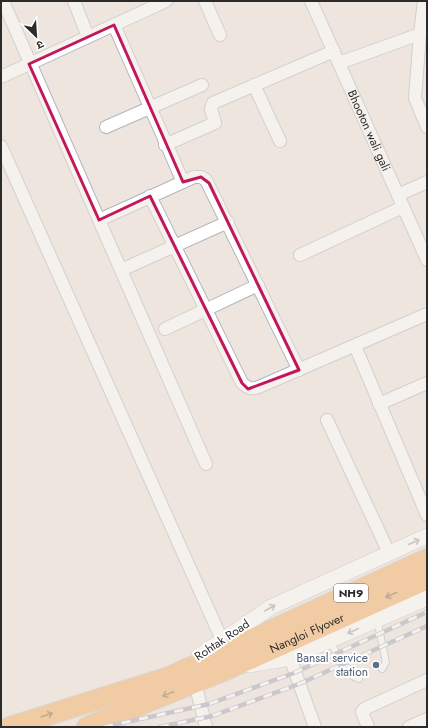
<svg xmlns="http://www.w3.org/2000/svg" width="428" height="728" font-family="Jost,'Noto Sans Devanagari',sans-serif">
  <style>
    .lines { fill: none; stroke-linecap: round; stroke-linejoin: round }
    .service-casing { stroke: #b1b5bf; stroke-width: 8 }
    .minor-casing { stroke: #b1b5bf; stroke-width: 14 }
    .tertiary-casing { stroke: #b1b5bf; stroke-width: 16 }
    .trunk-casing { stroke: #c4c4c4; stroke-width: 22 }
    .service { stroke: #fff; stroke-width: 6 }
    .minor { stroke: #fff; stroke-width: 12 }
    .tertiary { stroke: #fff; stroke-width: 15 }
    .trunk { stroke: #f6ac5c; stroke-width: 20 }
    .rail-casing { stroke: #a0a5b6; stroke-width: 4.5 }
    .rail { stroke: #fff; stroke-width: 3; stroke-dasharray: 9; stroke-linecap: butt }
    .oneway { stroke: #a0a0a0 }
    .oneway2 { stroke: #866541 }
    .marked { fill: none; stroke: #c2185b; stroke-width: 3; stroke-linejoin: round }
    .service-dot { fill: #5c6f8a; stroke: #fff; stroke-width: 1.5 }
    .labels { text-anchor: middle; stroke-width: 4; stroke-linejoin: round; paint-order: stroke }
    .shield { fill: #fff; stroke: #6b6b6b; stroke-width: 1 }
    .shield-label { font-size: 11px; font-weight: bold; fill: #2b2b2b }
    .street-label { font-size: 12px; fill: #2b2b2b; stroke: #fff }
    .service-label { font-size: 12px; fill: #4e5e75; stroke: #fff; text-anchor: end }
  </style>
  <rect width="100%" height="100%" fill="#ede5de"/>
  <g class="lines">
    <defs>
      <g id="service">
        <path d="M 377,620 L 386,662 L 382,669"/>
        <path d="M 329,641 L 352,676 L 359,679"/>
      </g>
      <g id="minor">
        <path d="M 3,1 L 206,464"/>
        <path d="M 74,1 L 88,37"/>
        <path d="M 205,1 L 220,35"/>
        <path id="s1" d="M 311,1 L 427,260"/>
        <path d="M 424,1 L 420,34 L 415,98 L 427,127"/>
        <path d="M 114,25 L 183,182"/>
        <path d="M 339,63 L 420,34"/>
        <path d="M 1,77 L 166,1"/>
        <path d="M 254,85 L 280,141"/>
        <path d="M 106,127 L 202,85"/>
        <path d="M 165,145 L 215,123 L 211,109 L 213,103 L 334,51"/>
        <path d="M 1,146 L 222,640"/>
        <path d="M 398,195 L 427,182"/>
        <path d="M 150,196 L 242,383 C 249,389 252,390 261,386 L 427,314"/>
        <path d="M 99,220 L 194,177 L 201,177 L 206,180 L 299,370"/>
        <path d="M 300,255 L 403,207"/>
        <path d="M 121,270 L 228,222"/>
        <path d="M 165,329 L 258,285"/>
        <path d="M 355,346 L 427,515"/>
        <path d="M 379,404 L 427,383"/>
        <path d="M 327,420 L 389,553"/>
        <path d="M 290,658 L 315,727"/>
        <path d="M 195,683 L 206,727"/>
        <path d="M 368,727 L 362,712 L 364,709 L 427,680"/>
        <path d="M 409,727 L 427,719"/>
      </g>
      <g id="tertiary">
        <path d="M 199,656 L 271,607 L 427,536"/>
        <path d="M 249,665 L 290,658 L 427,598"/>
      </g>
      <g id="trunk">
        <path d="M 10,727 L 169,677 L 427,559"/>
        <path id="s2" d="M 87,727 L 230,668 L 427,579"/>
      </g>
    </defs>
    <use href="#service" class="service-casing"/>
    <use href="#minor" class="minor-casing"/>
    <use href="#tertiary" class="tertiary-casing"/>
    <use href="#trunk" class="trunk-casing"/>
    <use href="#service" class="service"/>
    <use href="#minor" class="minor"/>
    <use href="#tertiary" class="tertiary"/>
    <use href="#trunk" class="trunk"/>
    <defs>
      <g id="rail">
        <path d="M 104,727 L 209,704 L 294,673 L 427,612"/>
        <path d="M 160,727 L 212,716 L 299,684 L 427,626"/>
      </g>
    </defs>
    <use href="#rail" class="rail-casing"/>
    <use href="#rail" class="rail"/>
  </g>
  <defs><path id="oneway-shaft" d="M-6 0H5M1.5-3L5.5 0L1.5 3" fill="none" stroke-width="1.6" stroke-linecap="round" stroke-linejoin="round"/></defs>
  <g class="oneway">
    <use href="#oneway-shaft" transform="translate(414 542) rotate(-24)"/>
    <use href="#oneway-shaft" transform="translate(270 608) rotate(-30)"/>
    <use href="#oneway-shaft" transform="translate(353 631) rotate(156)"/>
  </g>
  <g class="oneway2">
    <use href="#oneway-shaft" transform="translate(391 595) rotate(156)"/>
    <use href="#oneway-shaft" transform="translate(168 694) rotate(158)"/>
    <use href="#oneway-shaft" transform="translate(47 715) rotate(-18)"/>
  </g>
  <path d="M0 0H428V728H0ZM 114,25 L 183,182 L 201,177 L 209,183 L 299,370 L 248,389 L 242,383 L 150,196 L 99,220 L 29,64 Z" fill="#ede5de" fill-opacity=".55" fill-rule="evenodd"/>
  <path class="marked" d="M 114,25 L 183,182 L 201,177 L 209,183 L 299,370 L 248,389 L 242,383 L 150,196 L 99,220 L 29,64 Z"/>
  <circle class="service-dot" cx="376" cy="665" r="4"/>
  <g class="labels">
    <rect class="shield" x="334" y="584" width="34" height="18" rx="3"/>
    <g class="shield-label">
      <text x="351" y="597">NH9</text>
    </g>
    <g class="street-label">
      <text dy="4" stroke="none"><textPath href="#s1" startOffset="142">Bhooton wali gali</textPath></text>
      <text dy="4" stroke="none"><textPath href="#s2" startOffset="239">Nangloi Flyover</textPath></text>
      <text transform="translate(222 640) rotate(-34)" y="4">Rohtak Road</text>
    </g>
    <g class="service-label">
      <text x="368" y="662">Bansal service<tspan x="368" dy="14">station</tspan></text>
    </g>
  </g>
  <rect width="428" height="728" fill="none" stroke="#2b2b2b" stroke-width="4"/>
  <g transform="translate(36 36) rotate(155)" stroke="#ffffff" stroke-width="3" paint-order="stroke">
  <path d="M0-3L7 15L0 10L-7 15Z" fill="#2b2b2b"/>
  <text y="-6" font-size="11" font-weight="bold" text-anchor="middle" fill="#2b2b2b">उ</text>
  </g>
</svg>
